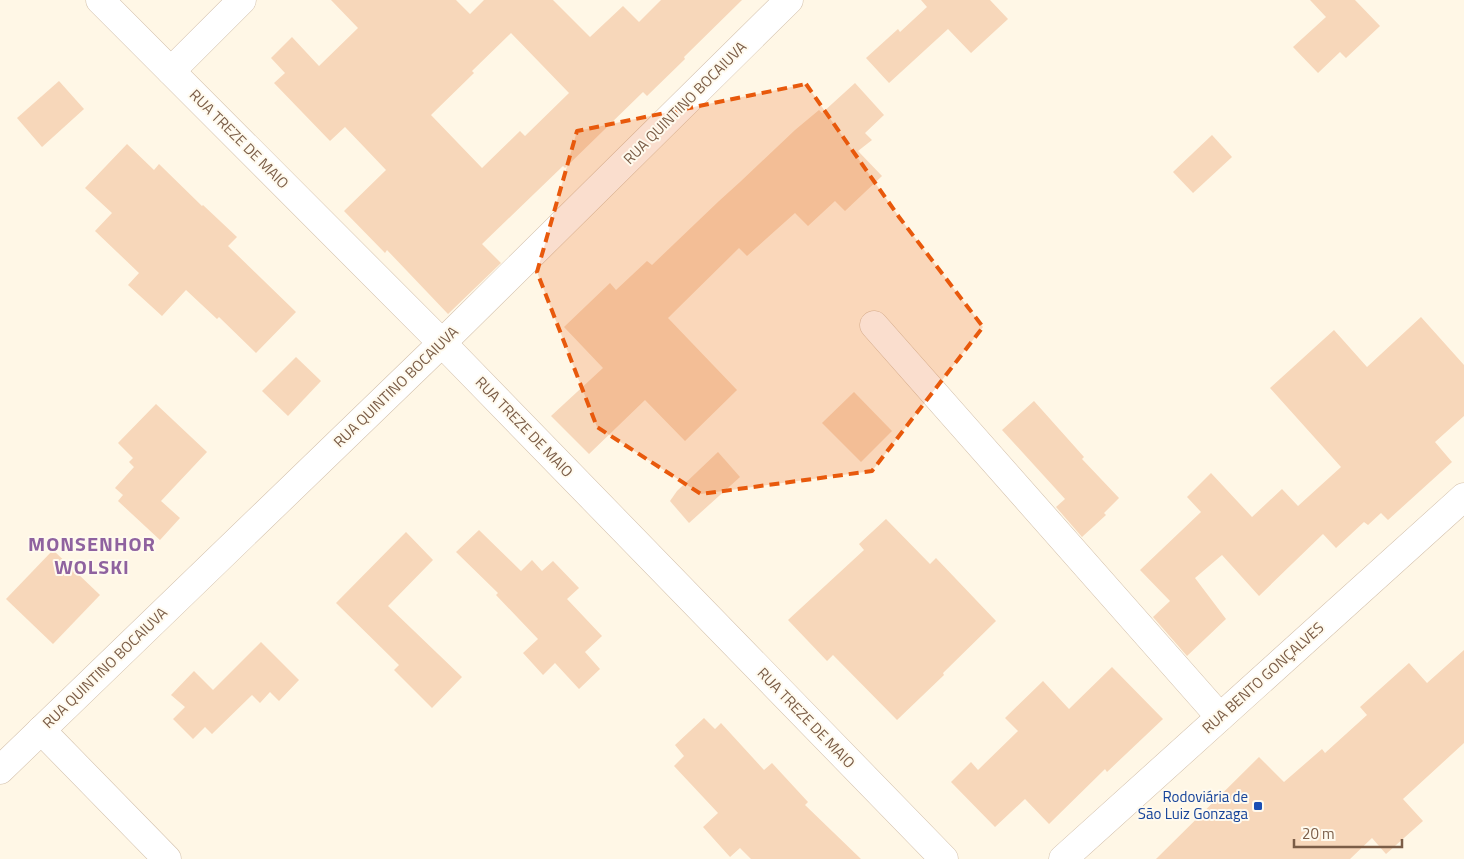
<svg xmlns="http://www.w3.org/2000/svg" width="1464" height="859" font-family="'Titillium Web',sans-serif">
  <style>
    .building { fill: #f7d7ba; fill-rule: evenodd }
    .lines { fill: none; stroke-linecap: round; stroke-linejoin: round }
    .minor-casing { stroke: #d2bfaa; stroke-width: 29 }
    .minor { stroke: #fff; stroke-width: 28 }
    .marked { fill: #e8590c; fill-opacity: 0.2; stroke: #e8590c; stroke-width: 4; stroke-dasharray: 10 6; stroke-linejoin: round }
    .transit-dot { fill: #1a4fb4; stroke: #fffaee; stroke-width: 2 }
    .labels { text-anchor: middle; stroke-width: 4; stroke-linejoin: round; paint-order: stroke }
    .street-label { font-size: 15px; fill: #7b5d47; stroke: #fffaee }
    .transit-label { font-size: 15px; fill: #164399; stroke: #fffaee; text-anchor: end }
    .district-label { font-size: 20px; font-weight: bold; letter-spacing: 1px; fill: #8f629f; stroke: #fffaee }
  </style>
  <rect width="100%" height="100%" fill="#fff7e6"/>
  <g class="building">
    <path d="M 331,0 L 456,0 L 470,14 L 484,0 L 553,0 L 590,37 L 623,6 L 639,22 L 661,0 L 742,0 L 684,57 L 685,59 L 647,96 L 643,92 L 565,168 L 563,166 L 482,244 L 501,263 L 448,314 L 387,250 L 385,253 L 344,211 L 386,170 L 345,127 L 330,141 L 274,83 L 285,73 L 271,58 L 292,37 L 319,66 L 358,28 ZM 511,33 L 569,93 L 525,136 L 520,131 L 482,168 L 431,115 L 474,73 L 472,71 Z"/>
    <path d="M 921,0 L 990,0 L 1008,19 L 971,53 L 948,29 L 889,83 L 866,58 L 898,29 L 900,32 L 927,7 Z"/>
    <path d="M 1310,0 L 1355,0 L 1380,26 L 1346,58 L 1340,52 L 1318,73 L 1293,47 L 1326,17 Z"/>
    <path d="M 59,81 L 84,109 L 42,147 L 17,118 Z"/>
    <path d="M 855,83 L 884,115 L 865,133 L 872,140 L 858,151 L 882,176 L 845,211 L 835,201 L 808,226 L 795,213 L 747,256 L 739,248 L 668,318 L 737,390 L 685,441 L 645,400 L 589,454 L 551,416 L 603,368 L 564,327 L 610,283 L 616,290 L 647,261 L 652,265 L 719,201 L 740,182 L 795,130 L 819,110 L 822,113 Z"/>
    <path d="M 1212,135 L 1232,157 L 1193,193 L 1173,172 Z"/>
    <path d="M 127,144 L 154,170 L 159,164 L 202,206 L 203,205 L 237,237 L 228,246 L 296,312 L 256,353 L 219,317 L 217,319 L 186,290 L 162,316 L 128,285 L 139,273 L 95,231 L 112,213 L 85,188 Z"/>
    <path d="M 1421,317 L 1464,365 L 1464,416 L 1435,442 L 1452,462 L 1388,520 L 1381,513 L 1368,525 L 1364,522 L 1336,548 L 1323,534 L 1259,596 L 1222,555 L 1195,578 L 1226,619 L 1187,656 L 1153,617 L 1170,601 L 1140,570 L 1201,512 L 1187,497 L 1211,473 L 1252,517 L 1282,489 L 1298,506 L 1341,467 L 1270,388 L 1334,330 L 1367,367 Z"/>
    <path d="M 296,357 L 321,381 L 288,416 L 262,391 Z"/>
    <path d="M 854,392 L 892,431 L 861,462 L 822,423 Z"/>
    <path d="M 1034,401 L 1084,457 L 1082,459 L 1119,498 L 1104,513 L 1106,515 L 1082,537 L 1056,507 L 1065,499 L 1002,430 Z"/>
    <path d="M 156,404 L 207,452 L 161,501 L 180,518 L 160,540 L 118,501 L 123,495 L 115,488 L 134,467 L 129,462 L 133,458 L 118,443 Z"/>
    <path d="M 718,452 L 740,477 L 689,523 L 670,501 L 677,491 Z"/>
    <path d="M 886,519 L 930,564 L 936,558 L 996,621 L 943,673 L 944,675 L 897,720 L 833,655 L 827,661 L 788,620 L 864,550 L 859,544 Z"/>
    <path d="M 479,530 L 521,571 L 532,560 L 542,571 L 553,561 L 579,588 L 567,599 L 602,636 L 585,652 L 600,669 L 579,689 L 555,663 L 543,675 L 523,653 L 538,639 L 496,595 L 498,593 L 456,552 Z"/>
    <path d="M 406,532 L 433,560 L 388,606 L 462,677 L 432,708 L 394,670 L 399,665 L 336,603 Z"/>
    <path d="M 53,550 L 100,595 L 53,644 L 6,599 Z"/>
    <path d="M 261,642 L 299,680 L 279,701 L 270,692 L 260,703 L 252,695 L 212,734 L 205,727 L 193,739 L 173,719 L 185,707 L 171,695 L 194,671 L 213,690 Z"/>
    <path d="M 1464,650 L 1464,743 L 1403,799 L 1423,821 L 1386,854 L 1372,838 L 1350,859 L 1156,859 L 1259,757 L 1284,782 L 1322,749 L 1325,753 L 1367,715 L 1360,707 L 1409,663 L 1427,683 Z"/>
    <path d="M 1112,667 L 1163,719 L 1107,772 L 1105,769 L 1049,824 L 1025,799 L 995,827 L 951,782 L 971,762 L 978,770 L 1018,731 L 1005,718 L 1043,681 L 1069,709 Z"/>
    <path d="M 704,718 L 715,729 L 721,723 L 764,770 L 772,763 L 808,802 L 805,805 L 861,859 L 751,859 L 740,848 L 730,857 L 703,827 L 718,813 L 674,766 L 684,756 L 675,745 Z"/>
  </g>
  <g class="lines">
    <defs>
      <g id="minor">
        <path d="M 100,0 L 442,343 L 944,859"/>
        <path d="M 171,71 L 242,0"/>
        <path d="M 874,325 L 1220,717"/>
        <path d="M 41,730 L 167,859"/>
        <path d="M 0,770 L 442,343 L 789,0"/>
        <path d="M 1063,859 L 1464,497"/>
      </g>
    </defs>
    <use href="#minor" class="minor-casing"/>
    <use href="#minor" class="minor"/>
  </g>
  <path class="marked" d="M 806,84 L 899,217 L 983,327 L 872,471 L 701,494 L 597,427 L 537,272 L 577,131 Z"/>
  <rect class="transit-dot" x="1253" y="801" width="10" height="10" rx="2.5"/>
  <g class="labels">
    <g class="street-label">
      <text transform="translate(685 103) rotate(-45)" y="5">RUA QUINTINO BOCAIUVA</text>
      <text transform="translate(239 139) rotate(45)" y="5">RUA TREZE DE MAIO</text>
      <text transform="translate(396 387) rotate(-44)" y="5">RUA QUINTINO BOCAIUVA</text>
      <text transform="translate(524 427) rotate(46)" y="5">RUA TREZE DE MAIO</text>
      <text transform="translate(105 668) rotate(-44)" y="5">RUA QUINTINO BOCAIUVA</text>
      <text transform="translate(1263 678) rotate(-42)" y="5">RUA BENTO GONÇALVES</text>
      <text transform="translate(806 718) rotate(46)" y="5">RUA TREZE DE MAIO</text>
    </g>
    <g class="transit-label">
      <text x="1248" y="802">Rodoviária de<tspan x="1248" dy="17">São Luiz Gonzaga</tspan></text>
    </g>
    <g class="district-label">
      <text x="92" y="551">MONSENHOR<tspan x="92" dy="23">WOLSKI</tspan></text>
    </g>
  </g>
  <path d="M1294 839v8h108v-8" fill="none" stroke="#7b5d47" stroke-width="2.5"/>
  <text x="1302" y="839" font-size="15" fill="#7b5d47" stroke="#fffaee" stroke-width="4" paint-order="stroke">20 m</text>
</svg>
